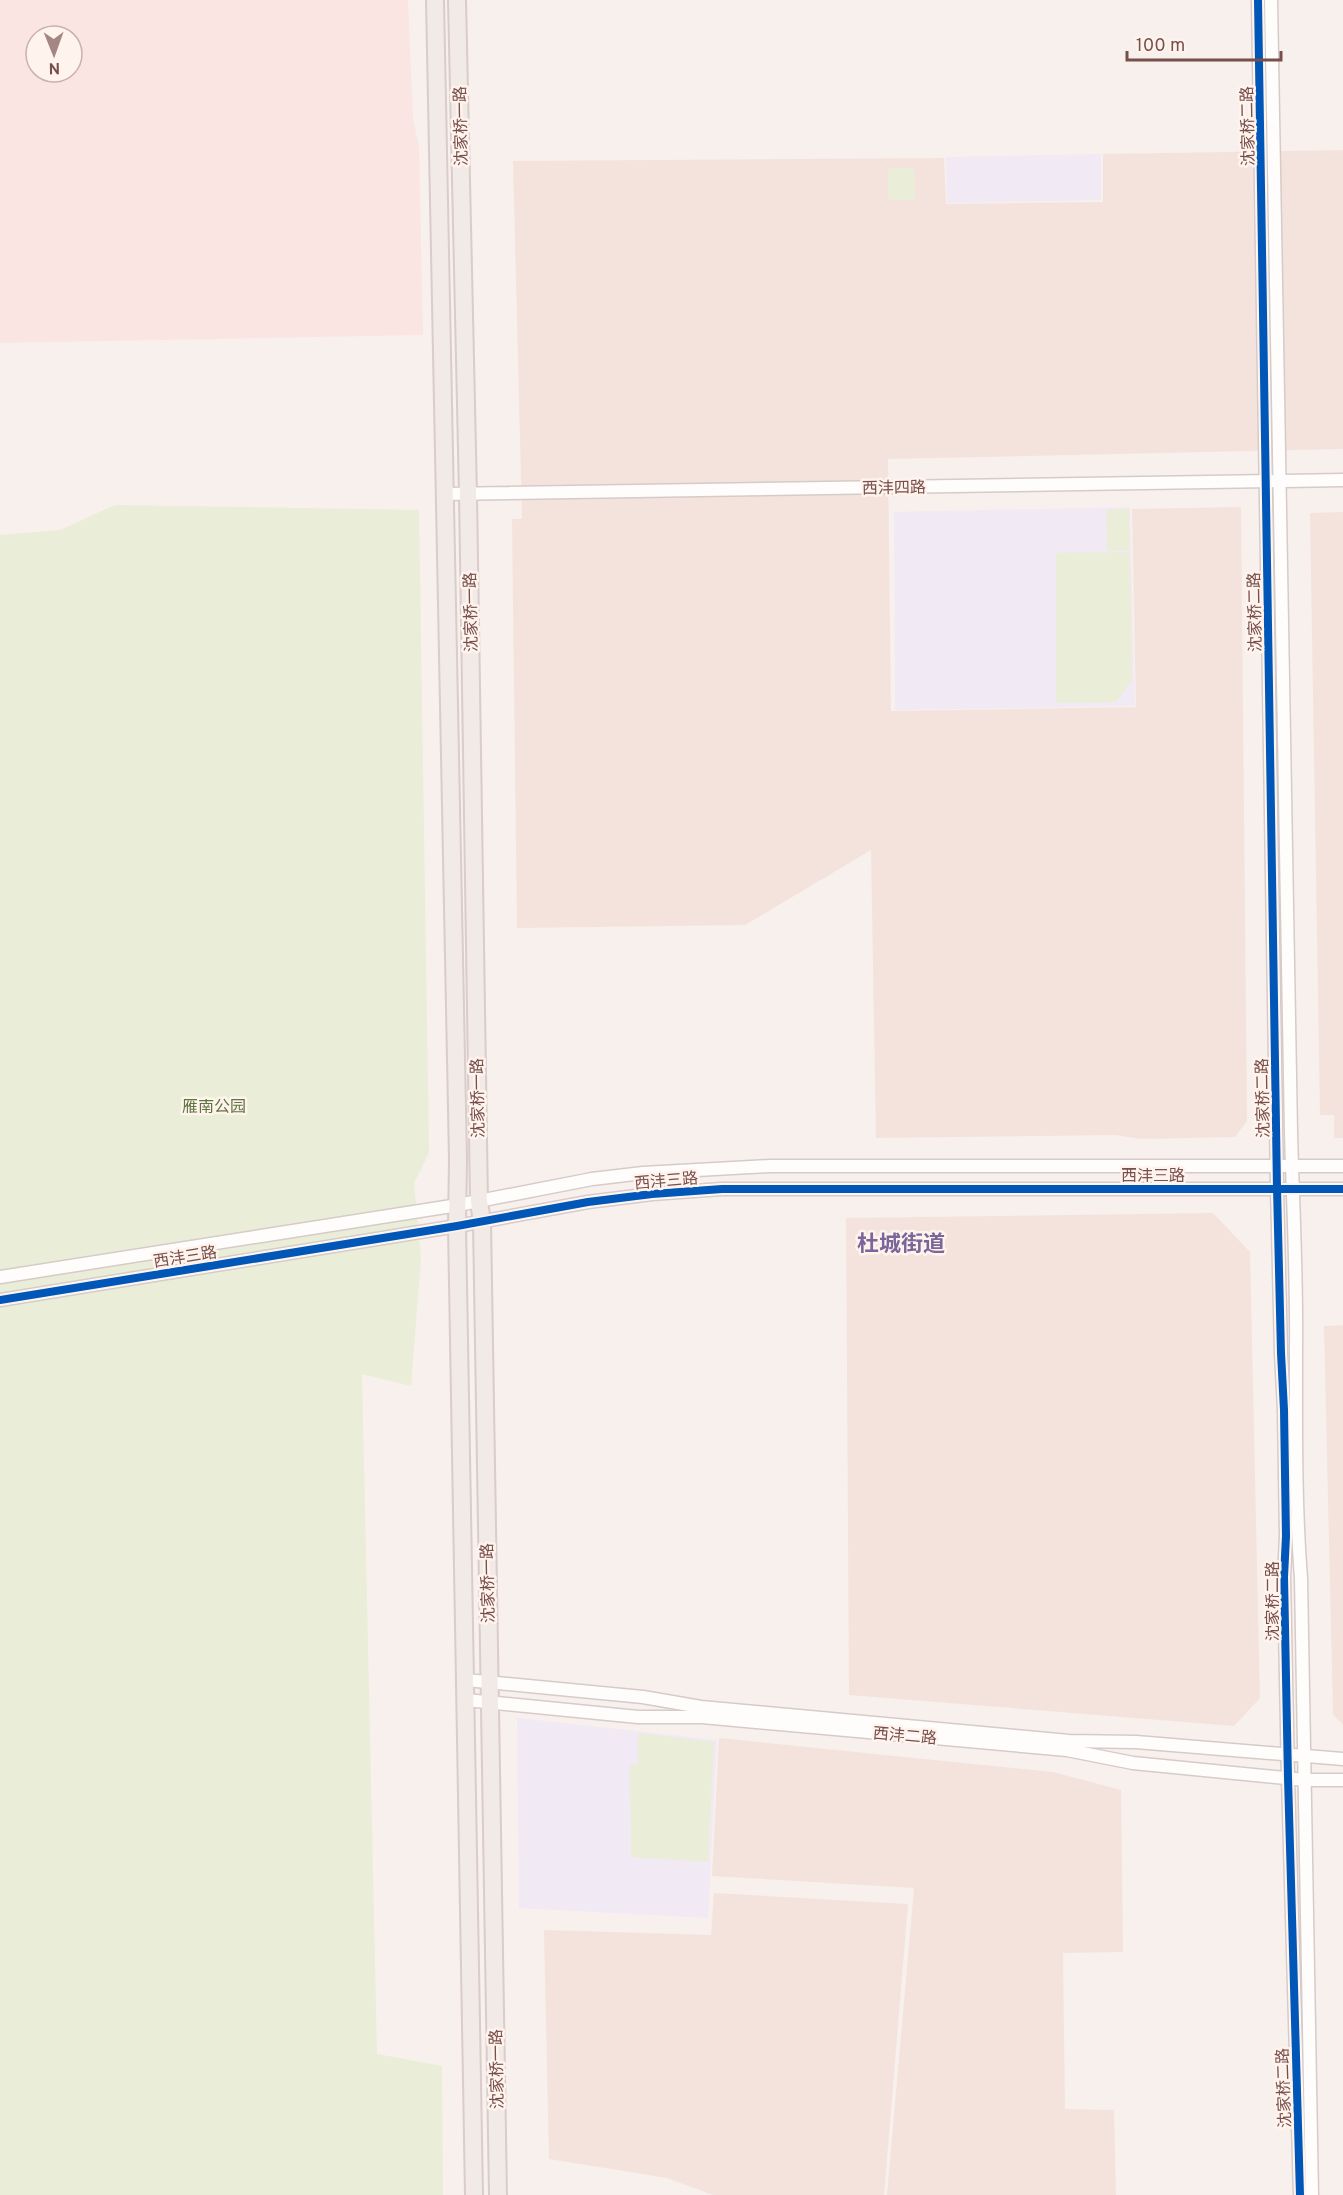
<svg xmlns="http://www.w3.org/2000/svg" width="1343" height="2195" font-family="Overpass,'Noto Sans SC',sans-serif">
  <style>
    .residential { fill: #f3e3dc }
    .commercial { fill: #fbe5e3; fill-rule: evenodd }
    .education { fill: #f1e9f3 }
    .green { fill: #eaedd7 }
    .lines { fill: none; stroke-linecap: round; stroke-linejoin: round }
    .minor-casing { stroke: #d6cbc8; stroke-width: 15 }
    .major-casing { stroke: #d9ccca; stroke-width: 20 }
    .minor { stroke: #fefdfc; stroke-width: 12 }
    .major { stroke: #f2eae6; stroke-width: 16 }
    .cycleway-casing { stroke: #fff3ed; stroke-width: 11 }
    .cycleway { stroke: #0057b8; stroke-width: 8 }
    .labels { text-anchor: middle; stroke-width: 5; stroke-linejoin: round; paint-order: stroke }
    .street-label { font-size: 16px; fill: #774f4b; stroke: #fff3ed }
    .park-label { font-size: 16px; fill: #5e7640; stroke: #fff3ed }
    .district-label { font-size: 22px; font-weight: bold; fill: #7b669a; stroke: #fff3ed }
  </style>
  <rect width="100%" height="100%" fill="#f8f0ec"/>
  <g class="residential">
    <path d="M 1343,150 L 1343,449 L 888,459 L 891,711 L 1136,707 L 1132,509 L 1241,507 L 1247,1121 L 1235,1137 L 1140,1139 L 1116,1135 L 876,1138 L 871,850 L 745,925 L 517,928 L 512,519 L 522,519 L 513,161 L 944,158 L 946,204 L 1103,202 L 1103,154 Z"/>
    <path d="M 1343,512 L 1343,1138 L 1334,1138 L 1334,1115 L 1320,1115 L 1310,513 Z"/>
    <path d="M 1213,1213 L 1250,1252 L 1260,1698 L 1234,1726 L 849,1695 L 846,1218 Z"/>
    <path d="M 1343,1325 L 1343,1725 L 1333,1714 L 1324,1326 Z"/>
    <path d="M 719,1738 L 1053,1772 L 1121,1790 L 1123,1952 L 1063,1953 L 1065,2109 L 1114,2110 L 1116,2195 L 887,2195 L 914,1888 L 712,1876 Z"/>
    <path d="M 714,1893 L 908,1904 L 884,2195 L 713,2195 L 667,2178 L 549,2159 L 544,1930 L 711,1935 Z"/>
  </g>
  <path class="commercial" d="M 0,0 L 408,0 L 413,117 L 419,147 L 423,335 L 0,343 ZM 36,36 L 72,36 L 72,72 L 36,72 Z"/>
  <g class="education">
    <path d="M 1101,154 L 1101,200 L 947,203 L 946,157 Z"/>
    <path d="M 1130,507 L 1135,706 L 895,710 L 894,512 Z"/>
    <path d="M 517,1718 L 717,1740 L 708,1918 L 519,1908 Z"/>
  </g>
  <g class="green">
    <path d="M 888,168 L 914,168 L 915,200 L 888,200 Z"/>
    <path d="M 115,505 L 419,510 L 429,1153 L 414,1183 L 421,1258 L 411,1386 L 362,1374 L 377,2054 L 442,2066 L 443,2195 L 0,2195 L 0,535 L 60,530 Z"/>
    <path d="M 1129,509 L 1130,550 L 1107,551 L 1106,510 Z"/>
    <path d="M 1130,552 L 1132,680 L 1116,702 L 1056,703 L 1056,553 Z"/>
    <path d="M 638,1733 L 714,1742 L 708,1862 L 631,1857 L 630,1765 L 638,1764 Z"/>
  </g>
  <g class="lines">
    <defs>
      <g id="minor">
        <path d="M 1258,0 L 1277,1188 L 1281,1353 L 1284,1410 L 1286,1536 L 1284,1577 L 1288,1778 L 1300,2195"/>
        <path d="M 1271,0 L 1291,1133 C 1293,1206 1297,1278 1296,1351 C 1296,1427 1295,1502 1301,1578 L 1312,2195"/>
        <path d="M 445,494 L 1343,480"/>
        <path d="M 0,1277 L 458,1205 L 592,1179 L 643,1173 L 770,1166 L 1343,1166"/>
        <path d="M 0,1300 L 457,1226 L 588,1202 L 652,1194 L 722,1189 L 1343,1189"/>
        <path d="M 466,1680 L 643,1697 L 701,1707 L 1069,1741 L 1136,1742 L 1343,1759"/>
        <path d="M 466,1700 L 638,1717 L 702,1717 L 1067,1750 L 1133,1763 L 1305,1780 L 1343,1780"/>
      </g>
      <g id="major">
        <path d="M 435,0 L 458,1159 L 457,1226 L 474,2195"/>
        <path d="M 457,0 L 468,494 L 479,1202 L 482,1222 L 498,2195"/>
      </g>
    </defs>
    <use href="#minor" class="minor-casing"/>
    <use href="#major" class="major-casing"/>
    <use href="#minor" class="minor"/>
    <use href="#major" class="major"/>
    <defs>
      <g id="cycleway">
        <path d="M 1258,0 L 1277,1188 L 1281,1353 L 1284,1410 L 1286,1536 L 1284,1577 L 1288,1778 L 1300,2195"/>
        <path d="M 0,1300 L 457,1226 L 588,1202 L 652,1194 L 722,1189 L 1343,1189"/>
      </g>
    </defs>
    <use href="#cycleway" class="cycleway-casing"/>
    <use href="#cycleway" class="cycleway"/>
  </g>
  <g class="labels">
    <g class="street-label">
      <text transform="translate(460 126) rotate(-91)" y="6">沈家桥一路</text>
      <text transform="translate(1247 126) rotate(-91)" y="6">沈家桥二路</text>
      <text transform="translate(894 487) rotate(-1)" y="6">西沣四路</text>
      <text transform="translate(470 612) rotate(-91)" y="6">沈家桥一路</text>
      <text transform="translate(1254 612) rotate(-91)" y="6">沈家桥二路</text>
      <text transform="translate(477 1098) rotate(-91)" y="6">沈家桥一路</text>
      <text transform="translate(1262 1098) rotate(-91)" y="6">沈家桥二路</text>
      <text x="1153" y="1181">西沣三路</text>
      <text transform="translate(666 1180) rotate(-5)" y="6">西沣三路</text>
      <text transform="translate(185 1256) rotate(-9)" y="6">西沣三路</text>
      <text transform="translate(487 1583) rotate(-91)" y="6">沈家桥一路</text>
      <text transform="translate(1272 1601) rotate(-90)" y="6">沈家桥二路</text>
      <text transform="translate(905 1735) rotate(5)" y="6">西沣二路</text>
      <text transform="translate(496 2069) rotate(-91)" y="6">沈家桥一路</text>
      <text transform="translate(1283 2088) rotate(-92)" y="6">沈家桥二路</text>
    </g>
    <g class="park-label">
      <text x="214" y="1112">雁南公园</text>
    </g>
    <g class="district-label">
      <text x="901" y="1251">杜城街道</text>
    </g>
  </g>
  <g transform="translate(54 54) rotate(179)"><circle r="28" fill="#fff3ed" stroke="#c9b1ac" stroke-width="1.5"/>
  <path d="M0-4.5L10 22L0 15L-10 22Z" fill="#a48783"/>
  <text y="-9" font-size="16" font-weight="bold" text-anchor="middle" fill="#774f4b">N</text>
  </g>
  <path d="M1127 51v9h154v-9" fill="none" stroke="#774f4b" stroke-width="3"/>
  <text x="1136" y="51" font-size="18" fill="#774f4b" stroke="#fff3ed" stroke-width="4.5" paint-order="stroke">100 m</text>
</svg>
